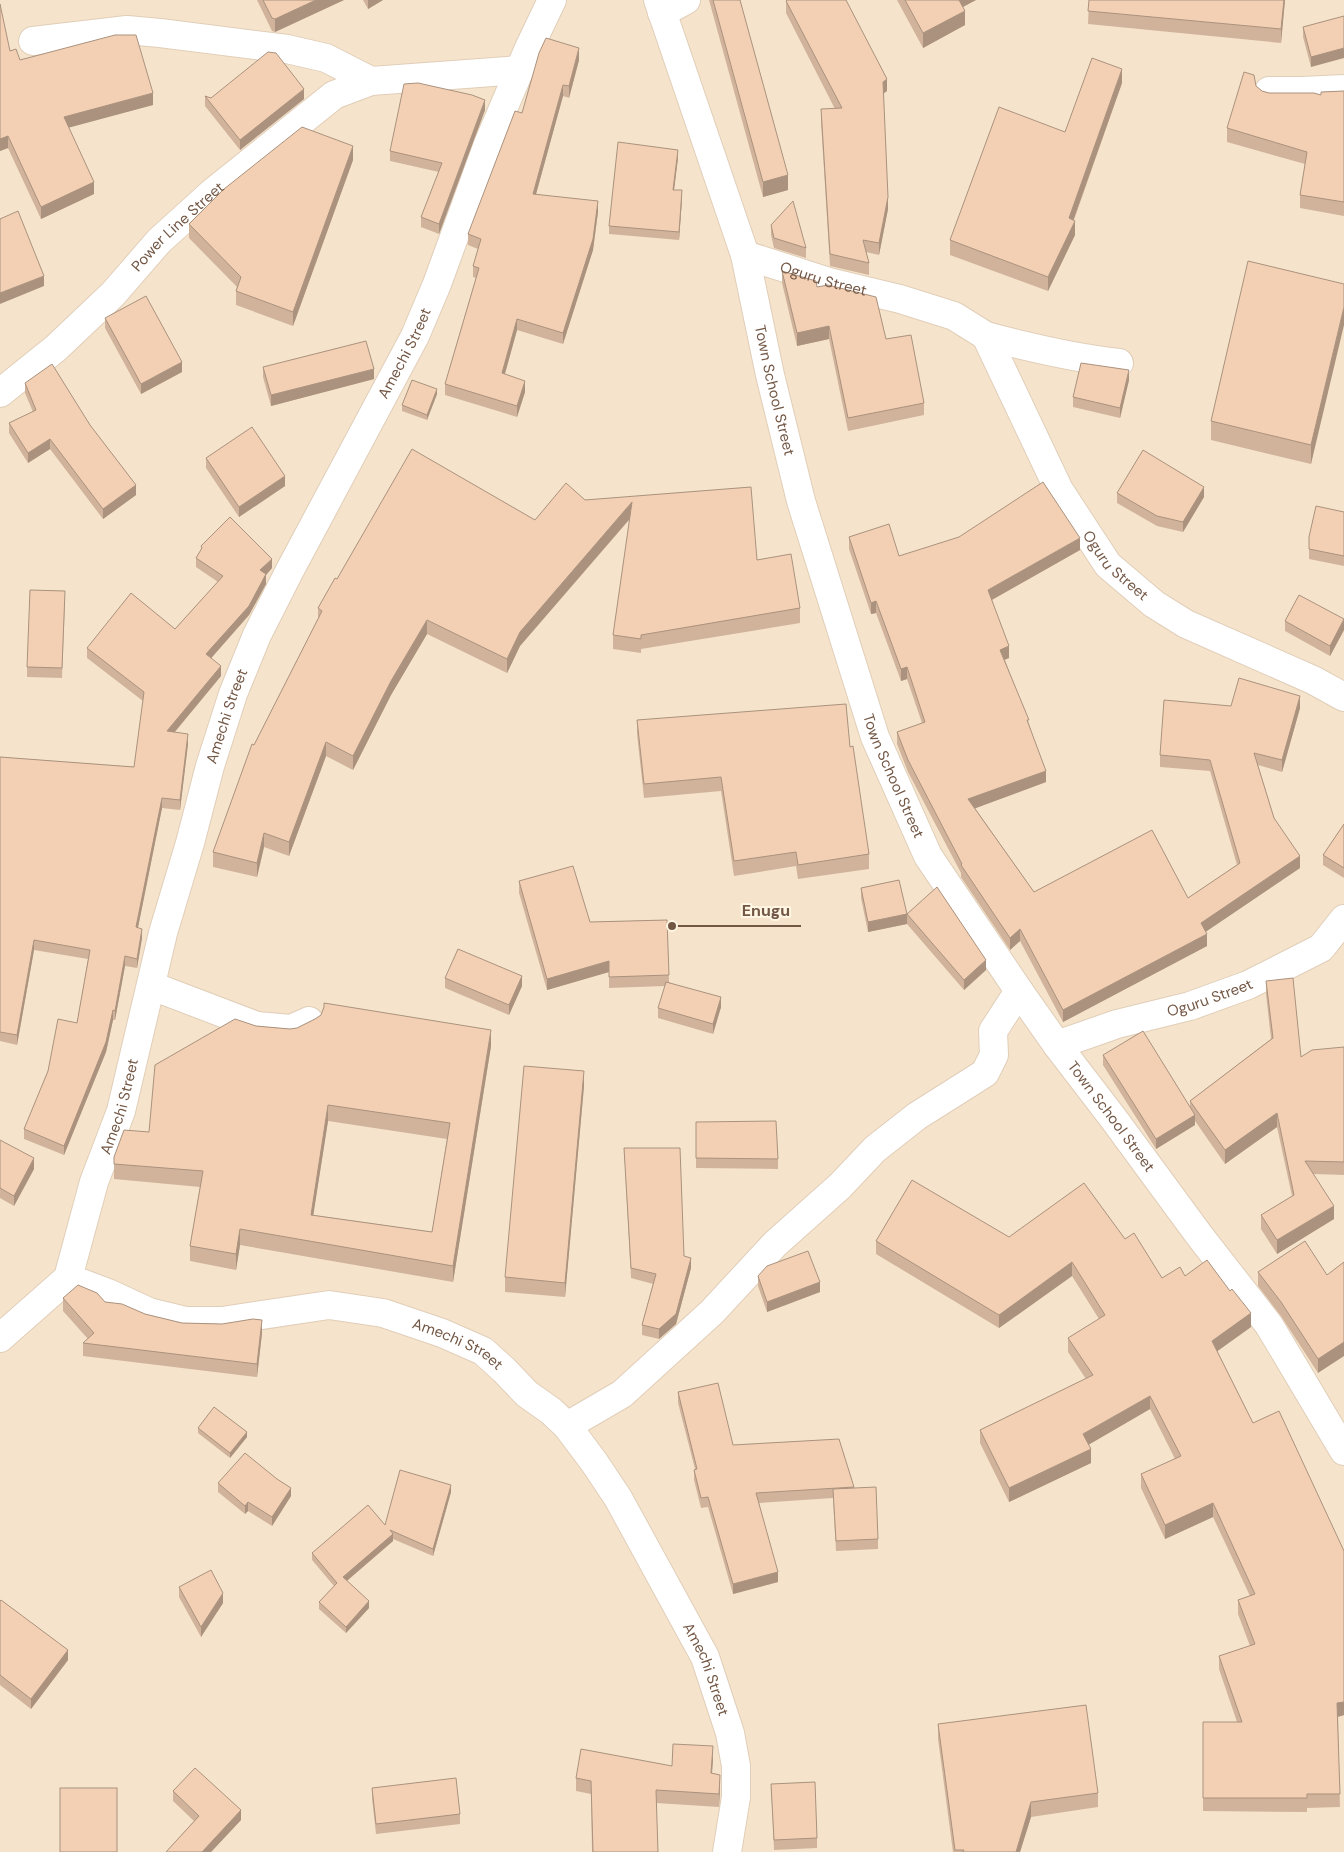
<svg xmlns="http://www.w3.org/2000/svg" width="1344" height="1852" font-family="'DM Sans',sans-serif">
  <style>
    .residential { fill: #f5e4cb }
    .lines { fill: none; stroke-linecap: round; stroke-linejoin: round }
    .minor-casing { stroke: #e1ceb9; stroke-width: 30 }
    .minor { stroke: #fff; stroke-width: 28 }
    .wall { fill: #d1b39b; fill-rule: evenodd }
    .shaded-wall { fill: #aa927e }
    .building { fill: #f3d0b4; stroke: #aa927e; fill-rule: evenodd }
    .labels { text-anchor: middle; stroke-width: 4; stroke-linejoin: round; paint-order: stroke }
    .street-label { font-size: 15px; fill: #735745; stroke: #fff6e4 }
    .leader { fill: none; stroke: #735745; stroke-width: 2 }
    .callout-dot { fill: #735745; stroke: #fff6e4; stroke-width: 2 }
    .callout-label { font-size: 16px; text-anchor: middle; font-weight: bold; fill: #735745; stroke: #fff6e4; stroke-width: 4; stroke-linejoin: round; paint-order: stroke }
  </style>
  <rect width="100%" height="100%" fill="#fdf2dd"/>
  <rect class="residential" x="0" y="0" width="1344" height="1852"/>
  <g class="lines">
    <defs>
      <g id="minor">
        <path id="s1" d="M 658,0 L 745,255 L 770,375 L 801,501 L 875,737 L 928,856 L 1019,991 L 1057,1045 L 1113,1118 L 1199,1235 L 1269,1325 L 1344,1451"/>
        <path d="M 662,13 L 686,0"/>
        <path d="M 33,41 L 127,30 L 160,33 L 287,49 L 326,58 L 371,81"/>
        <path d="M 1269,91 L 1302,91 L 1344,89"/>
        <path id="s2" d="M 745,255 L 829,282 L 900,299 L 954,316 L 986,336 L 1059,490 L 1108,565 L 1154,604 L 1186,624 L 1313,680 L 1344,697"/>
        <path d="M 986,336 C 1031,348 1073,358 1119,363"/>
        <path id="s3" d="M 0,393 L 56,348 L 113,294 L 159,241 L 212,193 L 334,95 L 371,81 L 520,70"/>
        <path d="M 152,986 L 257,1026 L 291,1029 L 309,1021"/>
        <path id="s4" d="M 1057,1045 L 1117,1024 L 1190,1006 L 1248,985 L 1321,948 L 1344,919"/>
        <path id="s5" d="M 68,1278 L 108,1293 L 149,1312 L 186,1321 L 222,1321 L 329,1305 L 383,1313 L 442,1333 L 483,1351 L 504,1370 L 527,1394 L 551,1411 L 567,1426 L 594,1462 L 618,1498 L 705,1657 L 730,1733 L 736,1766 L 736,1797 L 727,1852"/>
        <path id="s6" d="M 0,1338 L 68,1278 L 94,1182 L 121,1111 L 163,933 L 190,843 L 210,766 L 233,694 L 257,635 L 290,570 L 415,336 L 437,284 L 488,144 L 529,48 L 552,0"/>
        <path d="M 567,1426 L 622,1394 L 712,1312 L 775,1244 L 840,1186 L 875,1149 L 917,1116 L 985,1073 L 994,1055 L 993,1031 L 1019,991"/>
      </g>
    </defs>
    <use href="#minor" class="minor-casing"/>
    <use href="#minor" class="minor"/>
  </g>
  <g class="wall">
    <path d="M 257,0 L 344,0 L 275,32 L 272,31 Z"/>
    <path d="M 363,0 L 383,0 L 368,9 Z"/>
    <path d="M 709,0 L 740,0 L 788,190 L 763,197 Z"/>
    <path d="M 897,0 L 976,0 L 963,7 L 965,25 L 923,48 Z"/>
    <path d="M 1089,0 L 1285,0 L 1281,43 L 1088,24 Z"/>
    <path d="M 786,1 L 887,91 L 883,93 L 888,209 L 879,255 L 866,252 L 869,263 L 869,275 L 830,266 L 821,122 L 821,109 L 835,109 L 786,13 Z"/>
    <path d="M 1344,16 L 1311,67 L 1303,37 L 1303,27 Z"/>
    <path d="M 10,51 L 20,60 L 153,105 L 68,127 L 94,194 L 41,219 L 8,148 L 0,151 Z"/>
    <path d="M 579,60 L 569,98 L 563,96 L 536,194 L 598,212 L 593,250 L 563,344 L 517,330 L 505,374 L 525,392 L 517,417 L 445,395 L 445,384 L 476,278 L 473,277 L 473,266 L 478,249 L 468,245 L 468,234 L 522,113 Z"/>
    <path d="M 1122,83 L 1074,220 L 1075,235 L 1048,291 L 950,255 L 950,240 L 1065,132 Z"/>
    <path d="M 1256,86 L 1262,91 L 1269,93 L 1321,95 L 1321,92 L 1344,91 L 1344,216 L 1300,208 L 1300,195 L 1305,164 L 1227,142 L 1227,128 Z"/>
    <path d="M 205,96 L 211,98 L 304,99 L 240,150 L 205,106 Z"/>
    <path d="M 485,110 L 439,234 L 421,227 L 421,217 L 439,172 L 390,161 L 390,151 Z"/>
    <path d="M 678,158 L 674,190 L 682,199 L 679,240 L 609,234 L 609,226 Z"/>
    <path d="M 353,160 L 293,326 L 236,305 L 236,291 L 237,287 L 189,238 L 189,224 Z"/>
    <path d="M 771,225 L 806,248 L 806,258 L 774,248 L 771,235 Z"/>
    <path d="M 782,271 L 817,287 L 886,339 L 924,403 L 924,415 L 848,431 L 829,339 L 797,346 L 782,283 Z"/>
    <path d="M 1344,284 L 1311,464 L 1211,440 L 1211,421 Z"/>
    <path d="M 105,318 L 182,372 L 141,394 L 105,328 Z"/>
    <path d="M 263,367 L 374,379 L 271,406 L 263,377 Z"/>
    <path d="M 1129,380 L 1120,418 L 1073,407 L 1073,397 Z"/>
    <path d="M 25,383 L 90,425 L 136,495 L 103,519 L 50,449 L 28,463 L 9,433 L 9,423 L 33,412 L 25,393 Z"/>
    <path d="M 437,394 L 427,420 L 402,411 L 402,405 Z"/>
    <path d="M 206,458 L 285,486 L 239,517 L 206,468 Z"/>
    <path d="M 1117,493 L 1204,497 L 1183,532 L 1157,526 L 1117,503 Z"/>
    <path d="M 585,500 L 757,560 L 800,608 L 800,623 L 641,649 L 641,653 L 613,649 L 613,635 L 630,519 L 520,646 L 507,673 L 427,634 L 391,695 L 353,770 L 326,756 L 289,856 L 264,847 L 257,877 L 213,867 L 213,852 L 254,745 L 318,619 L 318,608 L 337,579 L 535,520 Z"/>
    <path d="M 1344,512 L 1344,566 L 1309,559 L 1309,537 Z"/>
    <path d="M 849,537 L 899,556 L 1080,550 L 992,600 L 1009,658 L 1005,660 L 1029,724 L 1046,782 L 975,808 L 1034,892 L 1188,898 L 1237,865 L 1210,771 L 1160,767 L 1160,755 L 1231,706 L 1300,708 L 1282,772 L 1258,765 L 1274,818 L 1300,868 L 1205,932 L 1207,946 L 1063,1022 L 1020,941 L 1010,950 L 961,877 L 961,873 L 908,772 L 897,744 L 897,732 L 922,723 L 907,679 L 901,681 L 876,613 L 871,614 L 849,549 Z"/>
    <path d="M 201,546 L 272,568 L 266,575 L 266,584 L 249,615 L 211,658 L 221,676 L 175,732 L 188,744 L 180,810 L 162,808 L 138,928 L 142,938 L 137,968 L 125,966 L 115,1020 L 113,1020 L 106,1052 L 64,1155 L 24,1139 L 24,1129 L 77,1023 L 88,959 L 34,950 L 17,1045 L 0,1041 L 0,757 L 134,767 L 143,701 L 87,658 L 87,648 L 175,629 L 218,582 L 196,567 L 196,558 L 201,550 Z"/>
    <path d="M 65,601 L 62,678 L 27,677 L 27,667 Z"/>
    <path d="M 1344,619 L 1344,630 L 1330,656 L 1285,631 L 1285,621 Z"/>
    <path d="M 637,720 L 850,747 L 869,854 L 869,869 L 798,879 L 796,866 L 734,876 L 721,791 L 644,798 L 637,734 Z"/>
    <path d="M 1344,824 L 1344,878 L 1323,865 L 1323,855 Z"/>
    <path d="M 519,881 L 590,922 L 667,920 L 669,982 L 721,1007 L 713,1034 L 658,1018 L 658,1008 L 665,986 L 609,988 L 609,972 L 547,990 L 519,893 Z"/>
    <path d="M 861,888 L 907,914 L 986,970 L 964,990 L 907,924 L 868,932 L 861,898 Z"/>
    <path d="M 445,978 L 522,986 L 509,1015 L 445,988 Z"/>
    <path d="M 1266,981 L 1301,1057 L 1344,1047 L 1344,1175 L 1314,1174 L 1334,1219 L 1277,1254 L 1261,1229 L 1261,1215 L 1292,1196 L 1277,1127 L 1225,1164 L 1195,1121 L 1195,1125 L 1156,1149 L 1103,1065 L 1103,1055 L 1190,1108 L 1190,1101 L 1271,1039 L 1266,994 Z"/>
    <path d="M 324,1003 L 491,1046 L 453,1282 L 240,1245 L 236,1270 L 190,1261 L 190,1246 L 200,1187 L 114,1179 L 114,1164 L 149,1132 L 256,1026 L 290,1029 L 297,1028 L 315,1019 L 321,1015 L 324,1008 ZM 328,1121 L 447,1139 L 432,1232 L 313,1215 Z"/>
    <path d="M 584,1086 L 565,1297 L 505,1292 L 505,1277 Z"/>
    <path d="M 696,1122 L 778,1159 L 778,1169 L 696,1168 Z"/>
    <path d="M 0,1140 L 34,1169 L 14,1206 L 0,1198 Z"/>
    <path d="M 624,1148 L 691,1268 L 676,1324 L 659,1339 L 642,1335 L 642,1325 L 653,1284 L 631,1278 Z"/>
    <path d="M 1009,1237 L 1125,1239 L 1162,1278 L 1185,1276 L 1251,1327 L 1217,1351 L 1253,1423 L 1344,1551 L 1344,1715 L 1338,1717 L 1340,1807 L 1307,1808 L 1307,1812 L 1203,1811 L 1203,1722 L 1237,1722 L 1219,1669 L 1219,1656 L 1250,1646 L 1238,1614 L 1238,1600 L 1250,1596 L 1213,1517 L 1165,1539 L 1141,1488 L 1141,1474 L 1175,1459 L 1150,1409 L 1088,1445 L 1091,1463 L 1009,1502 L 980,1443 L 980,1430 L 1086,1379 L 1068,1352 L 1068,1338 L 1099,1319 L 1072,1276 L 999,1328 L 876,1254 L 876,1241 Z"/>
    <path d="M 1258,1272 L 1327,1275 L 1318,1373 L 1281,1316 L 1258,1286 Z"/>
    <path d="M 758,1276 L 820,1292 L 767,1312 L 758,1286 Z"/>
    <path d="M 63,1298 L 105,1302 L 145,1314 L 182,1323 L 222,1324 L 262,1333 L 257,1377 L 83,1356 L 83,1343 L 88,1339 L 63,1311 Z"/>
    <path d="M 678,1392 L 733,1445 L 854,1487 L 878,1539 L 878,1549 L 836,1551 L 833,1498 L 759,1503 L 778,1582 L 733,1594 L 708,1507 L 701,1508 L 694,1480 L 694,1470 L 695,1469 L 678,1403 Z"/>
    <path d="M 198,1428 L 247,1437 L 230,1458 L 198,1433 Z"/>
    <path d="M 218,1483 L 291,1496 L 272,1526 L 248,1511 L 245,1514 L 218,1492 Z"/>
    <path d="M 451,1492 L 433,1556 L 393,1539 L 393,1541 L 347,1581 L 369,1608 L 346,1633 L 319,1609 L 319,1602 L 334,1586 L 312,1560 L 312,1553 L 385,1525 Z"/>
    <path d="M 179,1587 L 223,1603 L 201,1637 L 179,1597 Z"/>
    <path d="M 0,1601 L 68,1660 L 31,1709 L 0,1685 Z"/>
    <path d="M 938,1724 L 1098,1793 L 1098,1807 L 1031,1817 L 1020,1852 L 953,1852 L 938,1739 Z"/>
    <path d="M 713,1759 L 712,1773 L 720,1788 L 719,1807 L 656,1803 L 658,1852 L 592,1852 L 591,1794 L 576,1791 L 576,1778 L 672,1766 Z"/>
    <path d="M 771,1784 L 817,1838 L 817,1848 L 774,1850 Z"/>
    <path d="M 372,1788 L 460,1814 L 460,1824 L 376,1834 L 372,1798 Z"/>
    <path d="M 173,1791 L 241,1820 L 211,1852 L 166,1852 L 194,1821 L 173,1801 Z"/>
  </g>
  <g class="shaded-wall">
    <path d="M 316,0 L 344,0 L 275,32 L 275,19 Z"/>
    <path d="M 368,0 L 383,0 L 368,9 Z"/>
    <path d="M 957,0 L 976,0 L 957,10 Z"/>
    <path d="M 1284,0 L 1285,0 L 1281,43 L 1281,29 Z"/>
    <path d="M 965,11 L 965,25 L 923,48 L 923,33 Z"/>
    <path d="M 579,48 L 579,60 L 569,98 L 569,86 Z"/>
    <path d="M 1344,48 L 1344,58 L 1311,67 L 1311,57 Z"/>
    <path d="M 1122,69 L 1122,83 L 1069,232 L 1069,218 Z"/>
    <path d="M 887,79 L 887,91 L 883,94 L 883,82 Z"/>
    <path d="M 563,85 L 563,96 L 533,205 L 533,194 Z"/>
    <path d="M 304,89 L 304,99 L 240,150 L 240,140 Z"/>
    <path d="M 153,93 L 153,105 L 64,129 L 64,117 Z"/>
    <path d="M 485,100 L 485,110 L 439,234 L 439,224 Z"/>
    <path d="M 8,136 L 8,148 L 0,151 L 0,139 Z"/>
    <path d="M 353,146 L 353,160 L 293,326 L 293,312 Z"/>
    <path d="M 678,150 L 678,158 L 673,198 L 673,190 Z"/>
    <path d="M 788,175 L 788,190 L 763,197 L 763,182 Z"/>
    <path d="M 94,182 L 94,194 L 41,219 L 41,207 Z"/>
    <path d="M 682,190 L 682,199 L 679,240 L 679,232 Z"/>
    <path d="M 888,197 L 888,209 L 879,255 L 879,243 Z"/>
    <path d="M 598,201 L 598,212 L 593,250 L 563,344 L 563,333 Z"/>
    <path d="M 1075,221 L 1075,235 L 1048,291 L 1048,277 Z"/>
    <path d="M 44,276 L 44,286 L 0,304 L 0,293 Z"/>
    <path d="M 1344,307 L 1344,325 L 1311,464 L 1311,445 Z"/>
    <path d="M 517,319 L 517,330 L 502,384 L 502,373 Z"/>
    <path d="M 829,326 L 829,339 L 797,346 L 797,333 Z"/>
    <path d="M 182,362 L 182,372 L 141,394 L 141,384 Z"/>
    <path d="M 374,369 L 374,379 L 271,406 L 271,395 Z"/>
    <path d="M 1129,370 L 1129,380 L 1120,418 L 1120,408 Z"/>
    <path d="M 525,381 L 525,392 L 517,417 L 517,406 Z"/>
    <path d="M 437,389 L 437,394 L 427,420 L 427,415 Z"/>
    <path d="M 50,439 L 50,449 L 28,463 L 28,453 Z"/>
    <path d="M 285,476 L 285,486 L 239,517 L 239,507 Z"/>
    <path d="M 136,485 L 136,495 L 103,519 L 103,509 Z"/>
    <path d="M 1204,487 L 1204,497 L 1183,532 L 1183,522 Z"/>
    <path d="M 632,502 L 632,516 L 520,646 L 507,673 L 507,659 L 520,632 Z"/>
    <path d="M 1080,538 L 1080,550 L 988,602 L 988,590 Z"/>
    <path d="M 272,559 L 272,568 L 266,575 L 266,584 L 249,615 L 206,664 L 206,654 L 260,570 Z"/>
    <path d="M 876,601 L 876,613 L 871,614 L 871,603 Z"/>
    <path d="M 427,620 L 427,634 L 391,695 L 353,770 L 353,756 L 391,681 Z"/>
    <path d="M 1344,620 L 1344,630 L 1330,656 L 1330,646 Z"/>
    <path d="M 1009,646 L 1009,658 L 1000,661 L 1000,650 Z"/>
    <path d="M 221,666 L 221,676 L 167,741 L 167,731 Z"/>
    <path d="M 907,667 L 907,679 L 901,681 L 901,669 Z"/>
    <path d="M 1300,696 L 1300,708 L 1282,772 L 1282,760 Z"/>
    <path d="M 188,734 L 188,744 L 180,810 L 180,800 Z"/>
    <path d="M 326,742 L 326,756 L 289,856 L 289,842 Z"/>
    <path d="M 1046,771 L 1046,782 L 968,811 L 968,799 Z"/>
    <path d="M 162,798 L 162,808 L 136,937 L 136,927 Z"/>
    <path d="M 264,833 L 264,847 L 257,877 L 257,863 Z"/>
    <path d="M 1300,856 L 1300,868 L 1201,935 L 1201,923 Z"/>
    <path d="M 907,914 L 907,924 L 868,932 L 868,922 Z"/>
    <path d="M 142,929 L 142,938 L 137,968 L 137,959 Z"/>
    <path d="M 1020,929 L 1020,941 L 1010,950 L 1010,938 Z"/>
    <path d="M 1207,934 L 1207,946 L 1063,1022 L 1063,1010 Z"/>
    <path d="M 34,940 L 34,950 L 17,1045 L 17,1035 Z"/>
    <path d="M 125,956 L 125,966 L 115,1020 L 115,1011 Z"/>
    <path d="M 986,960 L 986,970 L 964,990 L 964,980 Z"/>
    <path d="M 609,961 L 609,972 L 547,990 L 547,979 Z"/>
    <path d="M 522,976 L 522,986 L 509,1015 L 509,1005 Z"/>
    <path d="M 721,997 L 721,1007 L 713,1034 L 713,1024 Z"/>
    <path d="M 113,1010 L 113,1020 L 106,1052 L 64,1155 L 64,1146 Z"/>
    <path d="M 491,1030 L 491,1046 L 453,1282 L 453,1266 Z"/>
    <path d="M 584,1071 L 584,1086 L 565,1297 L 565,1283 Z"/>
    <path d="M 328,1105 L 328,1121 L 311,1230 L 311,1215 Z"/>
    <path d="M 1277,1113 L 1277,1127 L 1225,1164 L 1225,1150 Z"/>
    <path d="M 1195,1115 L 1195,1125 L 1156,1149 L 1156,1139 Z"/>
    <path d="M 34,1158 L 34,1169 L 14,1206 L 14,1196 Z"/>
    <path d="M 1334,1206 L 1334,1219 L 1277,1254 L 1277,1240 Z"/>
    <path d="M 240,1229 L 240,1245 L 236,1270 L 236,1254 Z"/>
    <path d="M 691,1258 L 691,1268 L 676,1324 L 659,1339 L 659,1329 Z"/>
    <path d="M 1072,1262 L 1072,1276 L 999,1328 L 999,1315 Z"/>
    <path d="M 820,1282 L 820,1292 L 767,1312 L 767,1302 Z"/>
    <path d="M 1251,1313 L 1251,1327 L 1212,1355 L 1212,1341 Z"/>
    <path d="M 262,1320 L 262,1333 L 257,1377 L 257,1364 Z"/>
    <path d="M 1344,1342 L 1344,1356 L 1318,1373 L 1318,1359 Z"/>
    <path d="M 1150,1396 L 1150,1409 L 1083,1448 L 1083,1434 Z"/>
    <path d="M 247,1432 L 247,1437 L 230,1458 L 230,1453 Z"/>
    <path d="M 1091,1449 L 1091,1463 L 1009,1502 L 1009,1488 Z"/>
    <path d="M 451,1485 L 451,1492 L 433,1556 L 433,1549 Z"/>
    <path d="M 291,1488 L 291,1496 L 272,1526 L 272,1517 Z"/>
    <path d="M 248,1502 L 248,1511 L 245,1514 L 245,1506 Z"/>
    <path d="M 1213,1503 L 1213,1517 L 1165,1539 L 1165,1525 Z"/>
    <path d="M 393,1534 L 393,1541 L 343,1584 L 343,1577 Z"/>
    <path d="M 778,1572 L 778,1582 L 733,1594 L 733,1584 Z"/>
    <path d="M 223,1593 L 223,1603 L 201,1637 L 201,1627 Z"/>
    <path d="M 369,1601 L 369,1608 L 346,1633 L 346,1627 Z"/>
    <path d="M 68,1650 L 68,1660 L 31,1709 L 31,1699 Z"/>
    <path d="M 1344,1702 L 1344,1715 L 1337,1717 L 1337,1703 Z"/>
    <path d="M 713,1746 L 713,1759 L 711,1786 L 711,1773 Z"/>
    <path d="M 720,1775 L 720,1788 L 719,1807 L 719,1794 Z"/>
    <path d="M 1031,1802 L 1031,1817 L 1020,1852 L 1016,1852 Z"/>
    <path d="M 241,1810 L 241,1820 L 211,1852 L 202,1852 Z"/>
  </g>
  <g class="building">
    <path d="M 263,0 L 316,0 L 275,19 L 272,18 Z"/>
    <path d="M 713,0 L 740,0 L 788,175 L 763,182 Z"/>
    <path d="M 787,0 L 846,0 L 887,79 L 883,82 L 888,197 L 879,243 L 863,240 L 869,263 L 830,254 L 821,109 L 842,108 L 786,1 Z"/>
    <path d="M 905,0 L 959,0 L 965,11 L 923,33 Z"/>
    <path d="M 1089,0 L 1284,0 L 1281,29 L 1088,11 Z"/>
    <path d="M 0,4 L 10,51 L 16,49 L 20,60 L 115,35 L 136,35 L 153,93 L 64,117 L 94,182 L 41,207 L 8,136 L 0,139 Z"/>
    <path d="M 1344,16 L 1344,48 L 1311,57 L 1303,27 Z"/>
    <path d="M 546,38 L 579,48 L 569,86 L 563,85 L 533,194 L 598,201 L 593,239 L 563,333 L 517,319 L 502,373 L 525,381 L 517,406 L 445,384 L 479,268 L 473,266 L 481,239 L 468,234 L 515,111 L 522,113 L 539,53 Z"/>
    <path d="M 268,52 L 276,53 L 304,89 L 240,140 L 205,96 L 211,98 Z"/>
    <path d="M 1092,58 L 1122,69 L 1069,218 L 1075,221 L 1048,277 L 950,240 L 999,107 L 1065,132 Z"/>
    <path d="M 1244,72 L 1254,75 L 1256,86 L 1262,91 L 1269,93 L 1314,93 L 1321,95 L 1321,92 L 1344,91 L 1344,202 L 1300,195 L 1307,152 L 1227,128 Z"/>
    <path d="M 418,83 L 472,95 L 485,100 L 439,224 L 421,217 L 442,163 L 390,151 L 404,84 Z"/>
    <path d="M 302,127 L 353,146 L 293,312 L 236,291 L 241,277 L 189,224 L 224,189 Z"/>
    <path d="M 618,142 L 678,150 L 673,190 L 682,190 L 679,232 L 609,226 Z"/>
    <path d="M 793,201 L 806,248 L 774,238 L 771,225 Z"/>
    <path d="M 18,211 L 44,276 L 0,293 L 0,219 Z"/>
    <path d="M 1248,261 L 1344,284 L 1344,307 L 1311,445 L 1211,421 Z"/>
    <path d="M 782,271 L 816,281 L 817,287 L 828,285 L 876,297 L 886,339 L 911,335 L 924,403 L 848,418 L 829,326 L 797,333 Z"/>
    <path d="M 146,296 L 182,362 L 141,384 L 105,318 Z"/>
    <path d="M 366,341 L 374,369 L 271,395 L 263,367 Z"/>
    <path d="M 1081,363 L 1129,370 L 1120,408 L 1073,397 Z"/>
    <path d="M 52,364 L 90,425 L 136,485 L 103,509 L 50,439 L 28,453 L 9,423 L 36,410 L 25,383 Z"/>
    <path d="M 412,380 L 437,389 L 427,415 L 402,405 Z"/>
    <path d="M 252,427 L 285,476 L 239,507 L 206,458 Z"/>
    <path d="M 412,449 L 535,520 L 566,483 L 585,500 L 751,487 L 757,560 L 791,554 L 800,608 L 641,635 L 641,639 L 613,635 L 632,502 L 520,632 L 507,659 L 427,620 L 391,681 L 353,756 L 326,742 L 289,842 L 264,833 L 257,863 L 213,852 L 252,744 L 254,745 L 322,611 L 318,608 L 335,578 L 337,579 Z"/>
    <path d="M 1143,450 L 1204,487 L 1183,522 L 1157,516 L 1117,493 Z"/>
    <path d="M 1043,482 L 1080,538 L 988,590 L 1009,646 L 1000,650 L 1029,720 L 1027,720 L 1046,771 L 968,799 L 1034,892 L 1152,830 L 1188,898 L 1240,863 L 1210,760 L 1160,755 L 1164,700 L 1231,706 L 1239,678 L 1300,696 L 1282,760 L 1254,753 L 1274,818 L 1300,856 L 1201,923 L 1207,934 L 1063,1010 L 1020,929 L 1010,938 L 961,865 L 962,864 L 908,760 L 897,732 L 925,722 L 907,667 L 901,669 L 876,601 L 871,603 L 849,537 L 889,524 L 899,556 L 959,537 Z"/>
    <path d="M 1316,506 L 1344,512 L 1344,556 L 1309,549 L 1309,537 Z"/>
    <path d="M 230,517 L 272,559 L 260,570 L 266,574 L 249,606 L 206,654 L 221,666 L 167,731 L 188,734 L 180,800 L 162,798 L 136,927 L 142,929 L 137,959 L 125,956 L 115,1011 L 113,1010 L 106,1042 L 64,1146 L 24,1129 L 48,1071 L 58,1019 L 77,1023 L 90,950 L 34,940 L 17,1035 L 0,1032 L 0,757 L 134,767 L 144,692 L 87,648 L 131,593 L 175,629 L 223,576 L 196,558 L 202,548 L 201,546 Z"/>
    <path d="M 30,590 L 65,591 L 62,668 L 27,667 Z"/>
    <path d="M 1299,595 L 1344,619 L 1330,646 L 1285,621 Z"/>
    <path d="M 846,704 L 850,747 L 853,746 L 869,854 L 798,865 L 796,852 L 734,861 L 721,777 L 644,784 L 637,720 Z"/>
    <path d="M 1344,824 L 1344,868 L 1323,855 Z"/>
    <path d="M 573,866 L 590,922 L 667,920 L 669,975 L 609,977 L 609,961 L 547,979 L 519,881 Z"/>
    <path d="M 899,880 L 907,914 L 868,922 L 861,888 Z"/>
    <path d="M 937,887 L 986,960 L 964,980 L 907,914 Z"/>
    <path d="M 458,949 L 522,976 L 509,1005 L 445,978 Z"/>
    <path d="M 1293,978 L 1301,1057 L 1312,1050 L 1344,1047 L 1344,1162 L 1305,1161 L 1334,1206 L 1277,1240 L 1261,1215 L 1294,1195 L 1277,1113 L 1225,1150 L 1190,1101 L 1273,1038 L 1266,981 Z"/>
    <path d="M 666,982 L 721,997 L 713,1024 L 658,1008 Z"/>
    <path d="M 324,1003 L 491,1030 L 453,1266 L 240,1229 L 236,1254 L 190,1246 L 203,1171 L 114,1164 L 114,1157 L 124,1130 L 149,1132 L 155,1065 L 235,1019 L 256,1026 L 290,1029 L 297,1028 L 315,1019 L 321,1015 L 324,1007 ZM 328,1105 L 450,1123 L 432,1232 L 311,1215 Z"/>
    <path d="M 1143,1031 L 1195,1115 L 1156,1139 L 1103,1055 Z"/>
    <path d="M 524,1066 L 584,1071 L 565,1283 L 505,1277 Z"/>
    <path d="M 776,1121 L 778,1159 L 696,1158 L 696,1122 Z"/>
    <path d="M 0,1140 L 34,1158 L 14,1196 L 0,1188 Z"/>
    <path d="M 624,1148 L 680,1148 L 684,1256 L 691,1258 L 676,1314 L 659,1329 L 642,1325 L 656,1274 L 631,1268 Z"/>
    <path d="M 912,1180 L 1009,1237 L 1084,1183 L 1125,1239 L 1134,1233 L 1162,1278 L 1180,1267 L 1185,1276 L 1207,1260 L 1230,1291 L 1232,1289 L 1251,1313 L 1212,1341 L 1253,1423 L 1279,1411 L 1344,1551 L 1344,1702 L 1337,1703 L 1340,1794 L 1307,1794 L 1307,1798 L 1203,1798 L 1203,1722 L 1242,1722 L 1219,1656 L 1255,1644 L 1238,1600 L 1255,1594 L 1213,1503 L 1165,1525 L 1141,1474 L 1181,1456 L 1150,1396 L 1083,1434 L 1091,1449 L 1009,1488 L 980,1430 L 1093,1375 L 1068,1338 L 1105,1315 L 1072,1262 L 999,1315 L 876,1241 Z"/>
    <path d="M 1305,1241 L 1327,1275 L 1344,1262 L 1344,1342 L 1318,1359 L 1281,1302 L 1258,1272 Z"/>
    <path d="M 808,1251 L 820,1282 L 767,1302 L 758,1276 L 767,1266 Z"/>
    <path d="M 78,1285 L 97,1293 L 105,1302 L 122,1304 L 145,1314 L 182,1323 L 222,1324 L 253,1319 L 262,1320 L 257,1364 L 83,1343 L 94,1333 L 63,1298 Z"/>
    <path d="M 718,1383 L 733,1445 L 839,1439 L 854,1487 L 756,1493 L 778,1572 L 733,1584 L 708,1497 L 701,1498 L 694,1470 L 697,1469 L 678,1392 Z"/>
    <path d="M 214,1407 L 247,1432 L 230,1453 L 198,1428 Z"/>
    <path d="M 245,1453 L 277,1479 L 291,1488 L 272,1517 L 248,1502 L 245,1506 L 218,1483 Z"/>
    <path d="M 400,1470 L 451,1485 L 433,1549 L 390,1530 L 393,1534 L 343,1577 L 369,1601 L 346,1627 L 319,1602 L 337,1583 L 312,1553 L 368,1505 L 385,1525 Z"/>
    <path d="M 876,1487 L 878,1539 L 836,1541 L 833,1489 Z"/>
    <path d="M 211,1570 L 223,1593 L 201,1627 L 179,1587 Z"/>
    <path d="M 1,1600 L 68,1650 L 31,1699 L 0,1675 L 0,1601 Z"/>
    <path d="M 1086,1705 L 1098,1793 L 1031,1802 L 1016,1852 L 963,1852 L 964,1850 L 955,1850 L 938,1724 Z"/>
    <path d="M 673,1744 L 713,1746 L 711,1773 L 720,1775 L 719,1794 L 656,1790 L 658,1852 L 593,1852 L 591,1781 L 576,1778 L 581,1749 L 672,1766 Z"/>
    <path d="M 195,1768 L 241,1810 L 202,1852 L 166,1852 L 199,1816 L 173,1791 Z"/>
    <path d="M 456,1778 L 460,1814 L 376,1824 L 372,1788 Z"/>
    <path d="M 815,1782 L 817,1838 L 774,1840 L 771,1784 Z"/>
    <rect x="60" y="1788" width="57" height="64"/>
  </g>
  <g class="labels">
    <g class="street-label">
      <text dy="5" stroke="none"><textPath href="#s3" startOffset="244">Power Line Street</textPath></text>
      <text dy="5" stroke="none"><textPath href="#s2" startOffset="82">Oguru Street</textPath></text>
      <text dy="5" stroke="none"><textPath href="#s6" startOffset="1080">Amechi Street</textPath></text>
      <text dy="5" stroke="none"><textPath href="#s1" startOffset="408">Town School Street</textPath></text>
      <text dy="5" stroke="none"><textPath href="#s2" startOffset="521">Oguru Street</textPath></text>
      <text dy="5" stroke="none"><textPath href="#s6" startOffset="675">Amechi Street</textPath></text>
      <text dy="5" stroke="none"><textPath href="#s1" startOffset="812">Town School Street</textPath></text>
      <text dy="5" stroke="none"><textPath href="#s4" startOffset="160">Oguru Street</textPath></text>
      <text dy="5" stroke="none"><textPath href="#s6" startOffset="270">Amechi Street</textPath></text>
      <text dy="5" stroke="none"><textPath href="#s1" startOffset="1218">Town School Street</textPath></text>
      <text dy="5" stroke="none"><textPath href="#s5" startOffset="406">Amechi Street</textPath></text>
      <text dy="5" stroke="none"><textPath href="#s5" startOffset="826">Amechi Street</textPath></text>
    </g>
  </g>
  <path class="leader" d="M672 926L732 926H801"/>
  <circle class="callout-dot" cx="672" cy="926" r="5"/>
  <g class="callout-label">
    <text x="766" y="916">Enugu</text>
  </g>
</svg>
